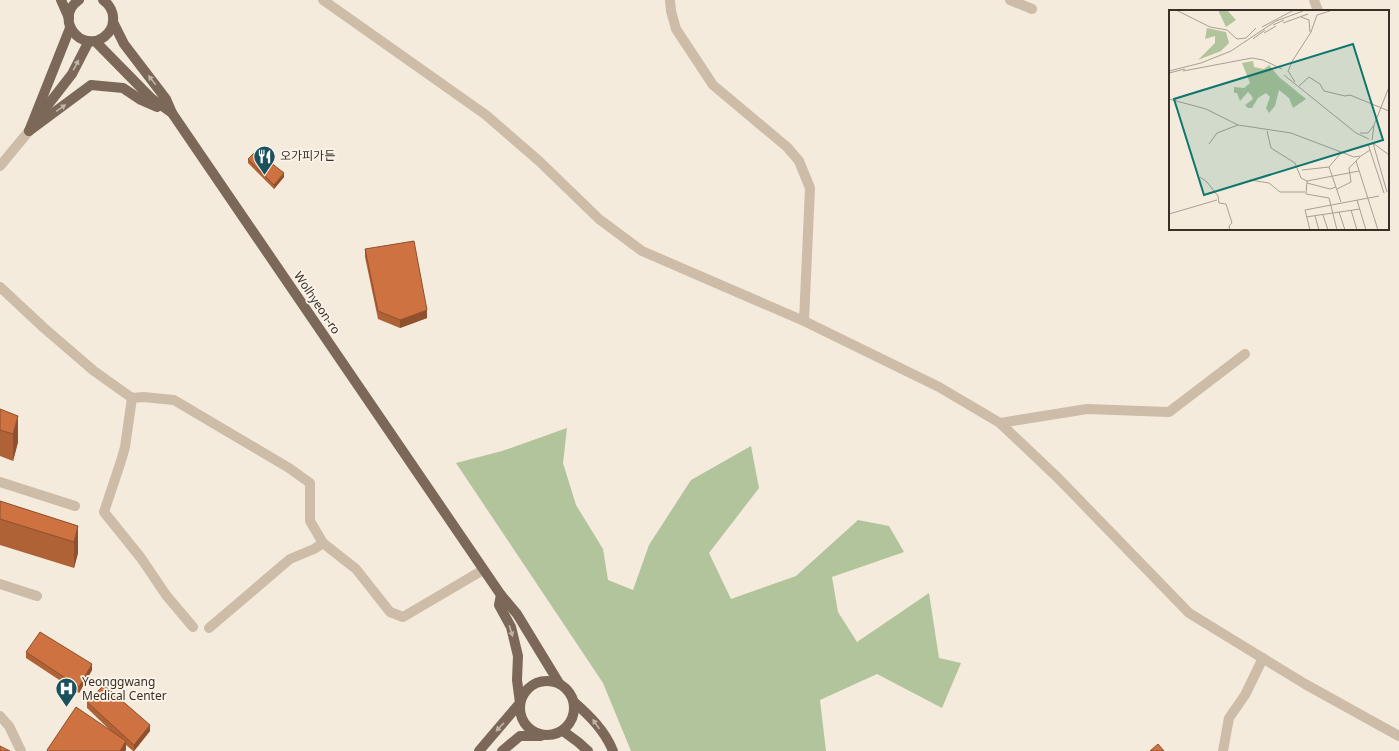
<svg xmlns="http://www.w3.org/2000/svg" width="1399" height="751" font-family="'Noto Sans','Noto Sans KR',sans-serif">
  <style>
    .green { fill: #b1c49b }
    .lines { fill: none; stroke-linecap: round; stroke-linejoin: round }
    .minor { stroke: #cdbca7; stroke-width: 10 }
    .major { stroke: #7b6858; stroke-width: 10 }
    .wall { fill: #b06237 }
    .shaded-wall { fill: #90502d }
    .building { fill: #cd7240; stroke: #90502d }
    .oneway { fill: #c1b5a8 }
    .labels { text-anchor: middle; stroke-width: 3.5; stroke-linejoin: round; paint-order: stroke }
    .poi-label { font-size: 12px; fill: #392f28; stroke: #fbf4e9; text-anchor: start }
    .street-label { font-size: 12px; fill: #392f28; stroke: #fbf4e9 }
    .inset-road { fill: none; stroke: #a9a094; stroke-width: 1 }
    .view { fill: #0f766e; fill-opacity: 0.15; stroke: #0f766e; stroke-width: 2 }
    .inset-edge { fill: none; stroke: #392f28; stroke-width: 2 }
  </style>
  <rect width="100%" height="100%" fill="#f4ebdc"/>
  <path class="green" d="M 567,428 L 563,463 L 576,505 L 603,549 L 608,580 L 633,590 L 649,545 L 691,480 L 751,446 L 759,488 L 709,553 L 731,599 L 796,576 L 858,520 L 889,526 L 904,552 L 832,577 L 838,612 L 857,642 L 929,593 L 939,658 L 961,663 L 942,708 L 877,674 L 820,700 L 826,751 L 631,751 L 603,683 L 456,463 L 502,451 Z"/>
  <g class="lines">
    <g class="minor">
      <path d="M 323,0 L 486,115 L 539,161 L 599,219 L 642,251 L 804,321 L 939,387 L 1000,423 L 1058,478 L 1189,613 L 1305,684 L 1399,736"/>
      <path d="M 670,0 L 671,11 L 676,29 L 713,85 L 787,147 L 799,161 L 810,188 L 804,321"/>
      <path d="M 1010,0 L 1032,9"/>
      <path d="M 1314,0 L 1318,11"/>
      <path d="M 0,166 L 29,131"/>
      <path d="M 0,287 L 44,328 L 94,371 L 132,398 L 143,397 L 174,400 L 289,468 L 310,483 L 310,521 L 323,543 L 356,569 L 390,612 L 403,617 L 483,570"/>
      <path d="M 132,398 L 125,447 L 121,461 L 104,512 L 141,558 L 166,595 L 193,627"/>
      <path d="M 1000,423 L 1087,409 L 1169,412 L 1245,354"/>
      <path d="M 0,482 L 75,506"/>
      <path d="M 0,584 L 37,596"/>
      <path d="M 209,628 L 290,559 L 314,549 L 323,543"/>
      <path d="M 0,716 L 9,726 L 21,751"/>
      <path d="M 1223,751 L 1229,718 L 1245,695 L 1263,658"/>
    </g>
    <g class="major">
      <path d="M 61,0 L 69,18"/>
      <path d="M 79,0 C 53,18 81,54 104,37 C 109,33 113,27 113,21 C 114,13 110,5 103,0"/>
      <path d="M 113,22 L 124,44 L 166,99 L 172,113"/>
      <path d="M 95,41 L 151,98 L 172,113 L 501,595 L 517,614 L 559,683"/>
      <path d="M 37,119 L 72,74 L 89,41"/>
      <path d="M 29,131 L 91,85 L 123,88 L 141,100 L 157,107"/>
      <path d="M 29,131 L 70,28"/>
      <circle cx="547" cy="708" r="27"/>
      <path d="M 574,702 C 590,716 605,731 613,751"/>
      <path d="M 563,731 L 578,742 L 588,751"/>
      <path d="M 479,751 L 520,703 L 517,680 L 518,656 L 511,627 L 499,605 L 501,595"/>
      <path d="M 502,751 L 520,736 L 541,736"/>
    </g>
  </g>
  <g class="wall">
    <path d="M 248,159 L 284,177 L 274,189 L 248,163 Z"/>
    <path d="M 365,249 L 427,318 L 400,328 L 378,319 L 365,257 Z"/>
    <path d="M 0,409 L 18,442 L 13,461 L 0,456 Z"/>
    <path d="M 0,501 L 78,526 L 78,553 L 74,568 L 0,545 Z"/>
    <path d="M 26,652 L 92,670 L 79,693 L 26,658 Z"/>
    <path d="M 87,702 L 150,731 L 134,751 L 133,751 L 126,745 L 126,750 L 125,751 L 47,751 L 47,750 L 113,733 L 87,708 Z"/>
  </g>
  <g class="shaded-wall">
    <path d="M 284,173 L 284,177 L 274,189 L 274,185 Z"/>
    <path d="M 427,310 L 427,318 L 400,328 L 400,320 Z"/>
    <path d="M 18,416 L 18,442 L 13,461 L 13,434 Z"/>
    <path d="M 78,526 L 78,553 L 74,568 L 74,542 Z"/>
    <path d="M 92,664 L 92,670 L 79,693 L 79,687 Z"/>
    <path d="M 150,725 L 150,731 L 134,751 L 134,745 Z"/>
    <path d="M 126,741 L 126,750 L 125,751 L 120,751 Z"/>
  </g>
  <g class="building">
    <path d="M 256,151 L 284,173 L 274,185 L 248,159 Z"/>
    <path d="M 414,241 L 427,310 L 400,320 L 378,311 L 365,249 Z"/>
    <path d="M 0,409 L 18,416 L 13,434 L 0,430 Z"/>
    <path d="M 0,501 L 78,526 L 74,542 L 0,519 Z"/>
    <path d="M 40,632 L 92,664 L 79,687 L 26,652 Z"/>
    <path d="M 104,685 L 150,725 L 134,745 L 87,702 Z"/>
    <path d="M 76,707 L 126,741 L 120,751 L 48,751 L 47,750 Z"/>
    <path d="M 1158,744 L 1164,751 L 1150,751 Z"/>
    <path d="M 0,746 L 10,751 L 0,751 Z"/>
  </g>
  <defs><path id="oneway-solid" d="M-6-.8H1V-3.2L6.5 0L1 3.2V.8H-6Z"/></defs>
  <g class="oneway">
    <use href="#oneway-solid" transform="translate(76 65) rotate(-62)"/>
    <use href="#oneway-solid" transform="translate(152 80) rotate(-128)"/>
    <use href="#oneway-solid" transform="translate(61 108) rotate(-35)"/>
    <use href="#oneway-solid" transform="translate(511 631) rotate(73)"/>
    <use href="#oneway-solid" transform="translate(596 724) rotate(-125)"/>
    <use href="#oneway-solid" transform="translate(500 727) rotate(134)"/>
  </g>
  <defs>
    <symbol id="restaurant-pin" viewBox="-11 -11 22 30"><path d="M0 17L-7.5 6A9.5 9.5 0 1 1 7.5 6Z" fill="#1a515d" stroke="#fbf4e9"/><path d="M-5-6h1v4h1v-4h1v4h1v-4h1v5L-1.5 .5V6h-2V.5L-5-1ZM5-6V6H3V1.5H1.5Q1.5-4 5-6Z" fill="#fff"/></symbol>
    <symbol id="hospital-pin" viewBox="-11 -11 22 30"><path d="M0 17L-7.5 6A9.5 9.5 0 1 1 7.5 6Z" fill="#1a515d" stroke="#fbf4e9"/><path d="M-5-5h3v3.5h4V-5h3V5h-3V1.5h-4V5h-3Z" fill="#fff"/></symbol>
  </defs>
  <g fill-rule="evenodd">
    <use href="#restaurant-pin" x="252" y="144" width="25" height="34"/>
    <use href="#hospital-pin" x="54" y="676" width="25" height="34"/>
  </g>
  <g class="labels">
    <g class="poi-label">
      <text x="280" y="160">오가피가든</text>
      <text x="82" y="686">Yeonggwang<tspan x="82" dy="14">Medical Center</tspan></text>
    </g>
    <g class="street-label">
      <text transform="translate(317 303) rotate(56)" y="4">Wolhyeon-ro</text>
    </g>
  </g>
  <g transform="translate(1169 10)">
    <rect width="220" height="220" fill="#f4ebdc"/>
    <path d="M 49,0 L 58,0 L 67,10 L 57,17 ZM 38,18 L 57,22 L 60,33 L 52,41 L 29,50 L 46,33 L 46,26 L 36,29 ZM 84,51 L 85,57 L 95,59 L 100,55 L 110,67 L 137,89 L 124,98 L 120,88 L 110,80 L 106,96 L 100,103 L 97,98 L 101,87 L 97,83 L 89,88 L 83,98 L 79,98 L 76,95 L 84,89 L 82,85 L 79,82 L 71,91 L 68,83 L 65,83 L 65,77 L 75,78 L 81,73 L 73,53 Z" fill="#b1c49b"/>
    <path class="inset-road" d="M 7,0 L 41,17 L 58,20 L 68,29 L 77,28 L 87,18M 132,7 L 140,10 L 141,22M 114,13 L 139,4M 104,15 L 115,10M 93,17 L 125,0M 142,22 L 148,5 L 164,0M 95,23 L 107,16M 84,29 L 96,20M 124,50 L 142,22M 124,50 L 119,61 L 126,72M 0,61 L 32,53 L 62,41 L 107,11 L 134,1M 14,61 L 83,48 L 94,50 L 113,59M 0,63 L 16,59M 115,65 L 187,123 L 200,129M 130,76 L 140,67 L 151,74 L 155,81 L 176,86 L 181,85 L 220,101M 0,89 L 37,99 L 69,115 L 122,123 L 185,147 L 192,146 L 201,140M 205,115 L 220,77M 98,121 L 102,138 L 126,153 L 132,168 L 138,171 L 190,161M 191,123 L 199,123 L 205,115M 203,130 L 205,115M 204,133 L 218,182M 204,133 L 220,145M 40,134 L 48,123 L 69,115M 199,134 L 215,183M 172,143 L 160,157 L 172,192M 187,151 L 209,220M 133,160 L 160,157M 31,167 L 38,172 L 49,186 L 50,193 L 57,194 L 63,213 L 60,216 L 61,220M 81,170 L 100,173 L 111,182 L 136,182M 138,171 L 137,184 L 160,188 L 168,220M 138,173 L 161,179 L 167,177M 168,179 L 182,172 L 180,158 L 191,147M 188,190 L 197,220M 182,200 L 188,220M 170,202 L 176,220M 0,204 L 48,190M 154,205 L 159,220M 146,206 L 150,220M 137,207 L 191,199M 141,220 L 136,200 L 210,186"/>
    <path class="view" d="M 184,34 L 214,130 L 35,185 L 5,89 Z"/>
    <rect width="220" height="220" class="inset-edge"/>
  </g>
</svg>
